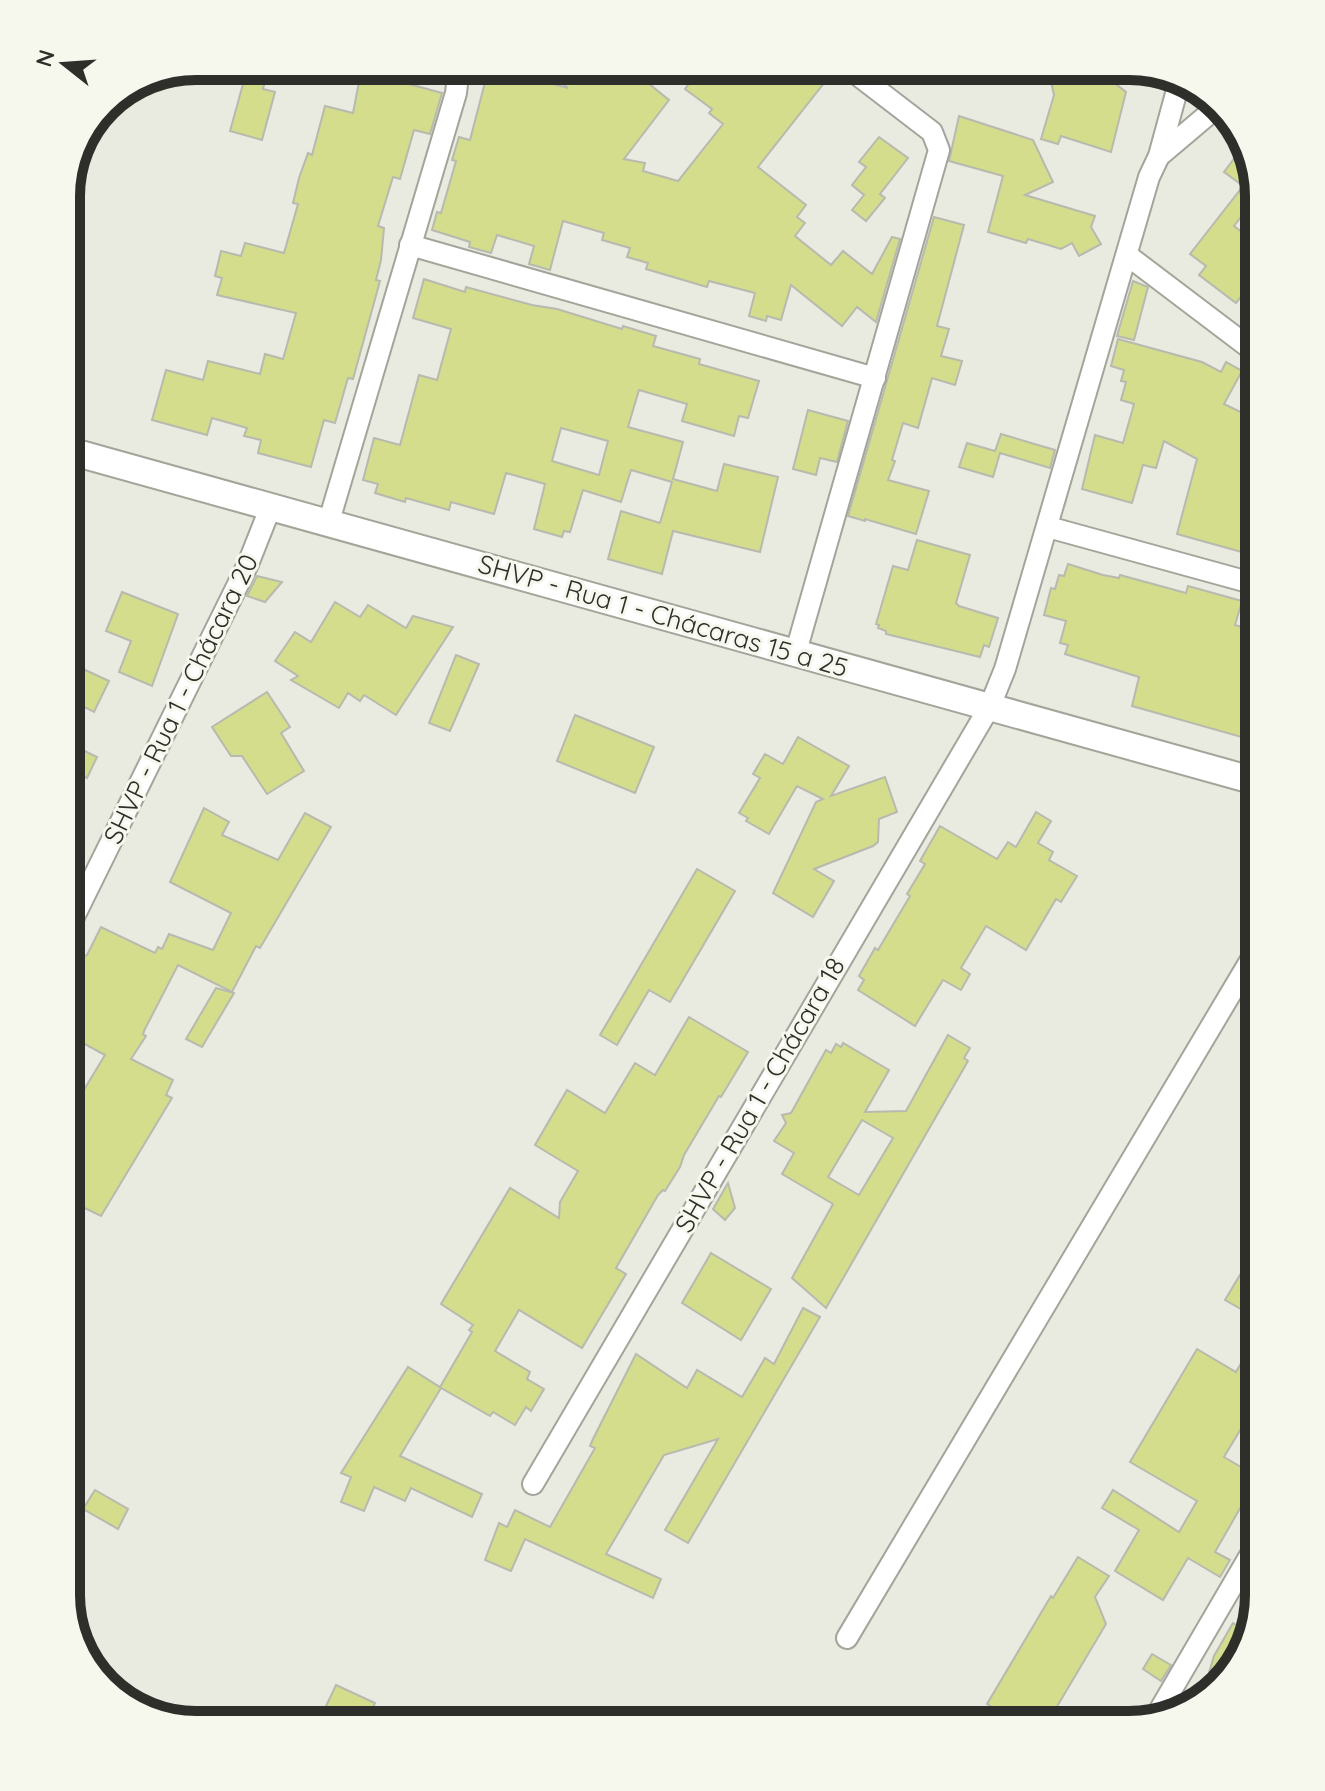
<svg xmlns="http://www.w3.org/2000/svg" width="1325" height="1791" font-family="Quicksand,sans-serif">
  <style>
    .building { fill: #d4dd8b; stroke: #b8b9af; stroke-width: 2; fill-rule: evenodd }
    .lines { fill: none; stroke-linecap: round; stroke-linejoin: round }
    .minor-casing { stroke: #a3a59a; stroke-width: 24 }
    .tertiary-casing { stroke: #a3a59a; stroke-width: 30 }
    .minor { stroke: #fff; stroke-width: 20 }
    .tertiary { stroke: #fff; stroke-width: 26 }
    .labels { text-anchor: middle; stroke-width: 6; stroke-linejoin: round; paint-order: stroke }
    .street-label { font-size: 26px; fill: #2e2f2b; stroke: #f6f8ed }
    .rim { fill: none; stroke: #2e2f2b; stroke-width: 10 }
  </style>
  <rect width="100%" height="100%" fill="#e9ebe0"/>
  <g class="building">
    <path d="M 248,66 L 269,66 L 263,89 L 275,92 L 262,140 L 230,131 Z"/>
    <path d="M 362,66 L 397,66 L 394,80 L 442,93 L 430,134 L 414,130 L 400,179 L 393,177 L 378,226 L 384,228 L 381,260 L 376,280 L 380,281 L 353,379 L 348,378 L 335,423 L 324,420 L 311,467 L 258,453 L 261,440 L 244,436 L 247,428 L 212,418 L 207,435 L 152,420 L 166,370 L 203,380 L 208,361 L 260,374 L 265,354 L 283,359 L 296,313 L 217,295 L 222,278 L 215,276 L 221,251 L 241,256 L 245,243 L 284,253 L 298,204 L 293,203 L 299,178 L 308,153 L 312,155 L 325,106 L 353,113 Z"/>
    <path d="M 540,66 L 627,66 L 669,100 L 624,159 L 645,163 L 643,171 L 678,181 L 723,124 L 709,113 L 712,109 L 685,89 L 702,66 L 813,66 L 828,78 L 758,167 L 806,205 L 797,217 L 805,223 L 795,236 L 831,265 L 843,251 L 872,274 L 892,237 L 900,239 L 876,322 L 857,307 L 842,326 L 791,285 L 781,320 L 767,316 L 766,321 L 749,316 L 755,293 L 709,281 L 707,287 L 646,269 L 648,263 L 627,257 L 630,248 L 602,240 L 604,233 L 563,221 L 550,270 L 529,264 L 534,246 L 497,235 L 491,253 L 469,247 L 470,242 L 432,230 L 437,212 L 441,213 L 456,161 L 452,160 L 459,137 L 470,140 L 489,67 L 568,88 Z"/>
    <path d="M 1063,66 L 1092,66 L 1126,92 L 1111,152 L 1061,136 L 1058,144 L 1041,139 L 1054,95 L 1051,82 Z"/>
    <path d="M 959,116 L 1033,140 L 1053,182 L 1025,195 L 1095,216 L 1091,227 L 1101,244 L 1079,256 L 1072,243 L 1061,249 L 1028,239 L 1026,243 L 988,232 L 1003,176 L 949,161 Z"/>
    <path d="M 879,137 L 908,158 L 880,194 L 885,198 L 866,221 L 852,210 L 864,195 L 852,185 L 866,167 L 859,162 Z"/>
    <path d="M 1245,144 L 1259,198 L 1257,196 L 1234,226 L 1259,245 L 1259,275 L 1236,303 L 1199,275 L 1206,266 L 1190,254 L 1243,186 L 1224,172 Z"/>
    <path d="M 934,217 L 964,225 L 937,326 L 949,329 L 941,356 L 962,361 L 955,385 L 932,378 L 918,428 L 903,423 L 892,460 L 895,461 L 888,480 L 929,491 L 916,534 L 865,519 L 865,521 L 848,516 Z"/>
    <path d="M 424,279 L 465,292 L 466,287 L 532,305 L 557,309 L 622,329 L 623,326 L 656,336 L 653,346 L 700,359 L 699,364 L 759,381 L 748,418 L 739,416 L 734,436 L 682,421 L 687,404 L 639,390 L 628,427 L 683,442 L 673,479 L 717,491 L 724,464 L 778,477 L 760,552 L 673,531 L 662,574 L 608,559 L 621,511 L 660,523 L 672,482 L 631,470 L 621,502 L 583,490 L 570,532 L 564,531 L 562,537 L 534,529 L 545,484 L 506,473 L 494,514 L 451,502 L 449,510 L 406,498 L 405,502 L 375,493 L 378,484 L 363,480 L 374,438 L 400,445 L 419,375 L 437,380 L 451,329 L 413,318 ZM 561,428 L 608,441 L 599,475 L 552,461 Z"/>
    <path d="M 1133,281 L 1148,287 L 1134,340 L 1117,336 Z"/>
    <path d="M 1118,339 L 1202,362 L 1221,372 L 1226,362 L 1242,371 L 1224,404 L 1259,421 L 1259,546 L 1256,556 L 1177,534 L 1197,459 L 1164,441 L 1156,468 L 1143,465 L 1132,503 L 1082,489 L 1095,435 L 1123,443 L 1134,404 L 1121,400 L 1126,382 L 1121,381 L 1124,370 L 1111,366 Z"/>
    <path d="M 808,410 L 848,421 L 837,462 L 820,458 L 816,475 L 793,469 Z"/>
    <path d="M 1001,434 L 1055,450 L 1050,468 L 1000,453 L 993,477 L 959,467 L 967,443 L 995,451 Z"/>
    <path d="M 917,540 L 970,555 L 956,603 L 959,606 L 998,618 L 989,647 L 984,645 L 980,657 L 886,634 L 886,631 L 878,628 L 879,625 L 876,624 L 893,566 L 908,570 Z"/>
    <path d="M 1068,564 L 1103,575 L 1119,578 L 1120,575 L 1186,593 L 1188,586 L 1242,601 L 1235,625 L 1259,632 L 1259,742 L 1132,706 L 1139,677 L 1065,654 L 1068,645 L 1060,643 L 1066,621 L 1044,615 L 1051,588 L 1055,589 L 1059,575 L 1064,576 Z"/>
    <path d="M 257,576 L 282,582 L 265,602 L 247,596 Z"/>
    <path d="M 122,592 L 178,614 L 152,686 L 119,672 L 131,641 L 106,631 Z"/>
    <path d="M 335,602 L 360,617 L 368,605 L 406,628 L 413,616 L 453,627 L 396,715 L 364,695 L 360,701 L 348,693 L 339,708 L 291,680 L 298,676 L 275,661 L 295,632 L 311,642 Z"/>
    <path d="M 456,655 L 479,664 L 450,731 L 429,723 Z"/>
    <path d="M 66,661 L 109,681 L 94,712 L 66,698 Z"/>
    <path d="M 267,692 L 290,727 L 281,733 L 304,771 L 267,794 L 242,756 L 231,756 L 212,727 Z"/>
    <path d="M 575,715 L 654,747 L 635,793 L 557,761 Z"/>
    <path d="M 798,737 L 849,766 L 831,796 L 885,777 L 897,812 L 879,819 L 878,842 L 873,846 L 814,869 L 834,881 L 813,917 L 773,893 L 816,802 L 823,799 L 797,786 L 769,834 L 746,821 L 748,818 L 739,813 L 760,778 L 753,774 L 765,754 L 783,764 Z"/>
    <path d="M 66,742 L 97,757 L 87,778 L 82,775 L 66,806 Z"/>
    <path d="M 204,808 L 229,822 L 222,835 L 278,860 L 305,813 L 331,827 L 260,948 L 256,946 L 232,992 L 178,965 L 145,1029 L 143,1034 L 146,1036 L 131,1059 L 173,1080 L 166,1095 L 172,1098 L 101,1216 L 66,1199 L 66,1110 L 76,1089 L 82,1093 L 105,1055 L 77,1040 L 79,1037 L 66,1030 L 66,1005 L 78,982 L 75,972 L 82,957 L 87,955 L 101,927 L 155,953 L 158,947 L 162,949 L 169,934 L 213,950 L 231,913 L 170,882 Z"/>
    <path d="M 1036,812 L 1051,821 L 1038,843 L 1053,852 L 1049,860 L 1077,876 L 1061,902 L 1056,899 L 1026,950 L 986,926 L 961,968 L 970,974 L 961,990 L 943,980 L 915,1026 L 858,990 L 864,980 L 859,976 L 875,948 L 878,950 L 910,896 L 907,894 L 925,864 L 920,861 L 940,826 L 997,859 L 1008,842 L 1016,847 Z"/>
    <path d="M 697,869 L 735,891 L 670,1002 L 649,990 L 617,1045 L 600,1035 Z"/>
    <path d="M 216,988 L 234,993 L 202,1047 L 186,1039 Z"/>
    <path d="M 689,1017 L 748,1052 L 721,1097 L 719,1096 L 684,1155 L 680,1167 L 665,1191 L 663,1190 L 658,1195 L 616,1268 L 626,1274 L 582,1348 L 519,1310 L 495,1351 L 530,1372 L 527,1379 L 544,1389 L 531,1411 L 526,1407 L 515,1425 L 493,1412 L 490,1416 L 441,1388 L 400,1456 L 482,1494 L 472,1517 L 411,1488 L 405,1501 L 374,1487 L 364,1511 L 341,1502 L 351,1477 L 341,1473 L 408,1367 L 440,1387 L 472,1332 L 469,1330 L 473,1325 L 441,1304 L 510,1188 L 559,1218 L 560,1202 L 578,1171 L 535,1145 L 567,1090 L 605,1113 L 635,1063 L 655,1075 Z"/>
    <path d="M 948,1035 L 970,1048 L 964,1058 L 968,1061 L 826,1308 L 792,1278 L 833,1204 L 782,1174 L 794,1153 L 774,1141 L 786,1123 L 782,1115 L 791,1113 L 826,1050 L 831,1053 L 836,1044 L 841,1047 L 843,1043 L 889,1070 L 865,1112 L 906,1111 ZM 862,1120 L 893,1138 L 859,1195 L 828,1177 Z"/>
    <path d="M 728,1183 L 735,1208 L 725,1220 L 713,1209 Z"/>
    <path d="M 1259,1243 L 1259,1286 L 1244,1311 L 1225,1300 Z"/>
    <path d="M 711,1253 L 771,1289 L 741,1340 L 682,1303 Z"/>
    <path d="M 803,1308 L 820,1317 L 688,1543 L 665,1530 L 718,1439 L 664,1455 L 606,1554 L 661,1579 L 653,1598 L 525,1539 L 511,1571 L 485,1560 L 499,1523 L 507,1527 L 515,1510 L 550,1527 L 595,1448 L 590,1446 L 593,1439 L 636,1354 L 687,1388 L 697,1370 L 742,1397 L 765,1358 L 774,1364 Z"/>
    <path d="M 1259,1332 L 1259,1399 L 1224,1457 L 1258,1477 L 1215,1552 L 1230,1560 L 1220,1577 L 1188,1558 L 1163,1600 L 1115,1571 L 1139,1530 L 1102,1508 L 1113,1490 L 1179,1532 L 1197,1501 L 1130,1462 L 1197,1349 L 1236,1372 Z"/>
    <path d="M 95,1490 L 128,1509 L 118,1529 L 83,1509 Z"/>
    <path d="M 1078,1557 L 1109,1576 L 1095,1597 L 1106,1624 L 1046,1725 L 1024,1725 L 987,1704 L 1051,1596 L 1053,1598 Z"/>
    <path d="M 1233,1623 L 1249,1633 L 1241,1660 L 1200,1702 L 1214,1656 Z"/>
    <path d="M 1152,1654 L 1171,1665 L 1161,1681 L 1143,1669 Z"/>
    <path d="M 336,1685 L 375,1703 L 365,1725 L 317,1725 Z"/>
  </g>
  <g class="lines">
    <defs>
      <g id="minor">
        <path d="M 1159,156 L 1217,107"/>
        <path d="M 410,245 L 875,378"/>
        <path d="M 1127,255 L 1259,355"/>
        <path d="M 329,521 L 456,93 L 459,66"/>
        <path d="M 1048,527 L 1259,585"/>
        <path d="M 795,655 L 939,150 L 932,132 L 846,66"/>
        <path d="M 66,933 L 248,564 L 271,506"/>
        <path d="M 533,1484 L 990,706 L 1005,669 L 1149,177 L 1159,156 L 1180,79"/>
        <path d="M 847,1638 L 1259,946"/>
        <path d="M 1155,1718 L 1259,1540"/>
      </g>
      <path id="tertiary" d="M 66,450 L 1259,782"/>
    </defs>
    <use href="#minor" class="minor-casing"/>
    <use href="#tertiary" class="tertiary-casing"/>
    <use href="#minor" class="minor"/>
    <use href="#tertiary" class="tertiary"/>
  </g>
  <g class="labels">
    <g class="street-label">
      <text transform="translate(663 616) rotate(16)" y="9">SHVP - Rua 1 - Chácaras 15 a 25</text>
      <text transform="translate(181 699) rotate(-64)" y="9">SHVP - Rua 1 - Chácara 20</text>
      <text transform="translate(760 1095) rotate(-60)" y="9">SHVP - Rua 1 - Chácara 18</text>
    </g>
  </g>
  <path d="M0 0H1325V1791H0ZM196 80H1129A116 116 0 0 1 1245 196V1595A116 116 0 0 1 1129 1711H196A116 116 0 0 1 80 1595V196A116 116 0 0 1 196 80Z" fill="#f6f8ed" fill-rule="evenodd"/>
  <path class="rim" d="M196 80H1129A116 116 0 0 1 1245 196V1595A116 116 0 0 1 1129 1711H196A116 116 0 0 1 80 1595V196A116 116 0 0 1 196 80Z"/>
  <g transform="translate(64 64) rotate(287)" stroke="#f6f8ed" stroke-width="6" paint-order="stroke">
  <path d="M0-6L14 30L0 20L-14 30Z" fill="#2e2f2b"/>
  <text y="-12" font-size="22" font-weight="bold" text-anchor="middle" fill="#2e2f2b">N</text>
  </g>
</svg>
